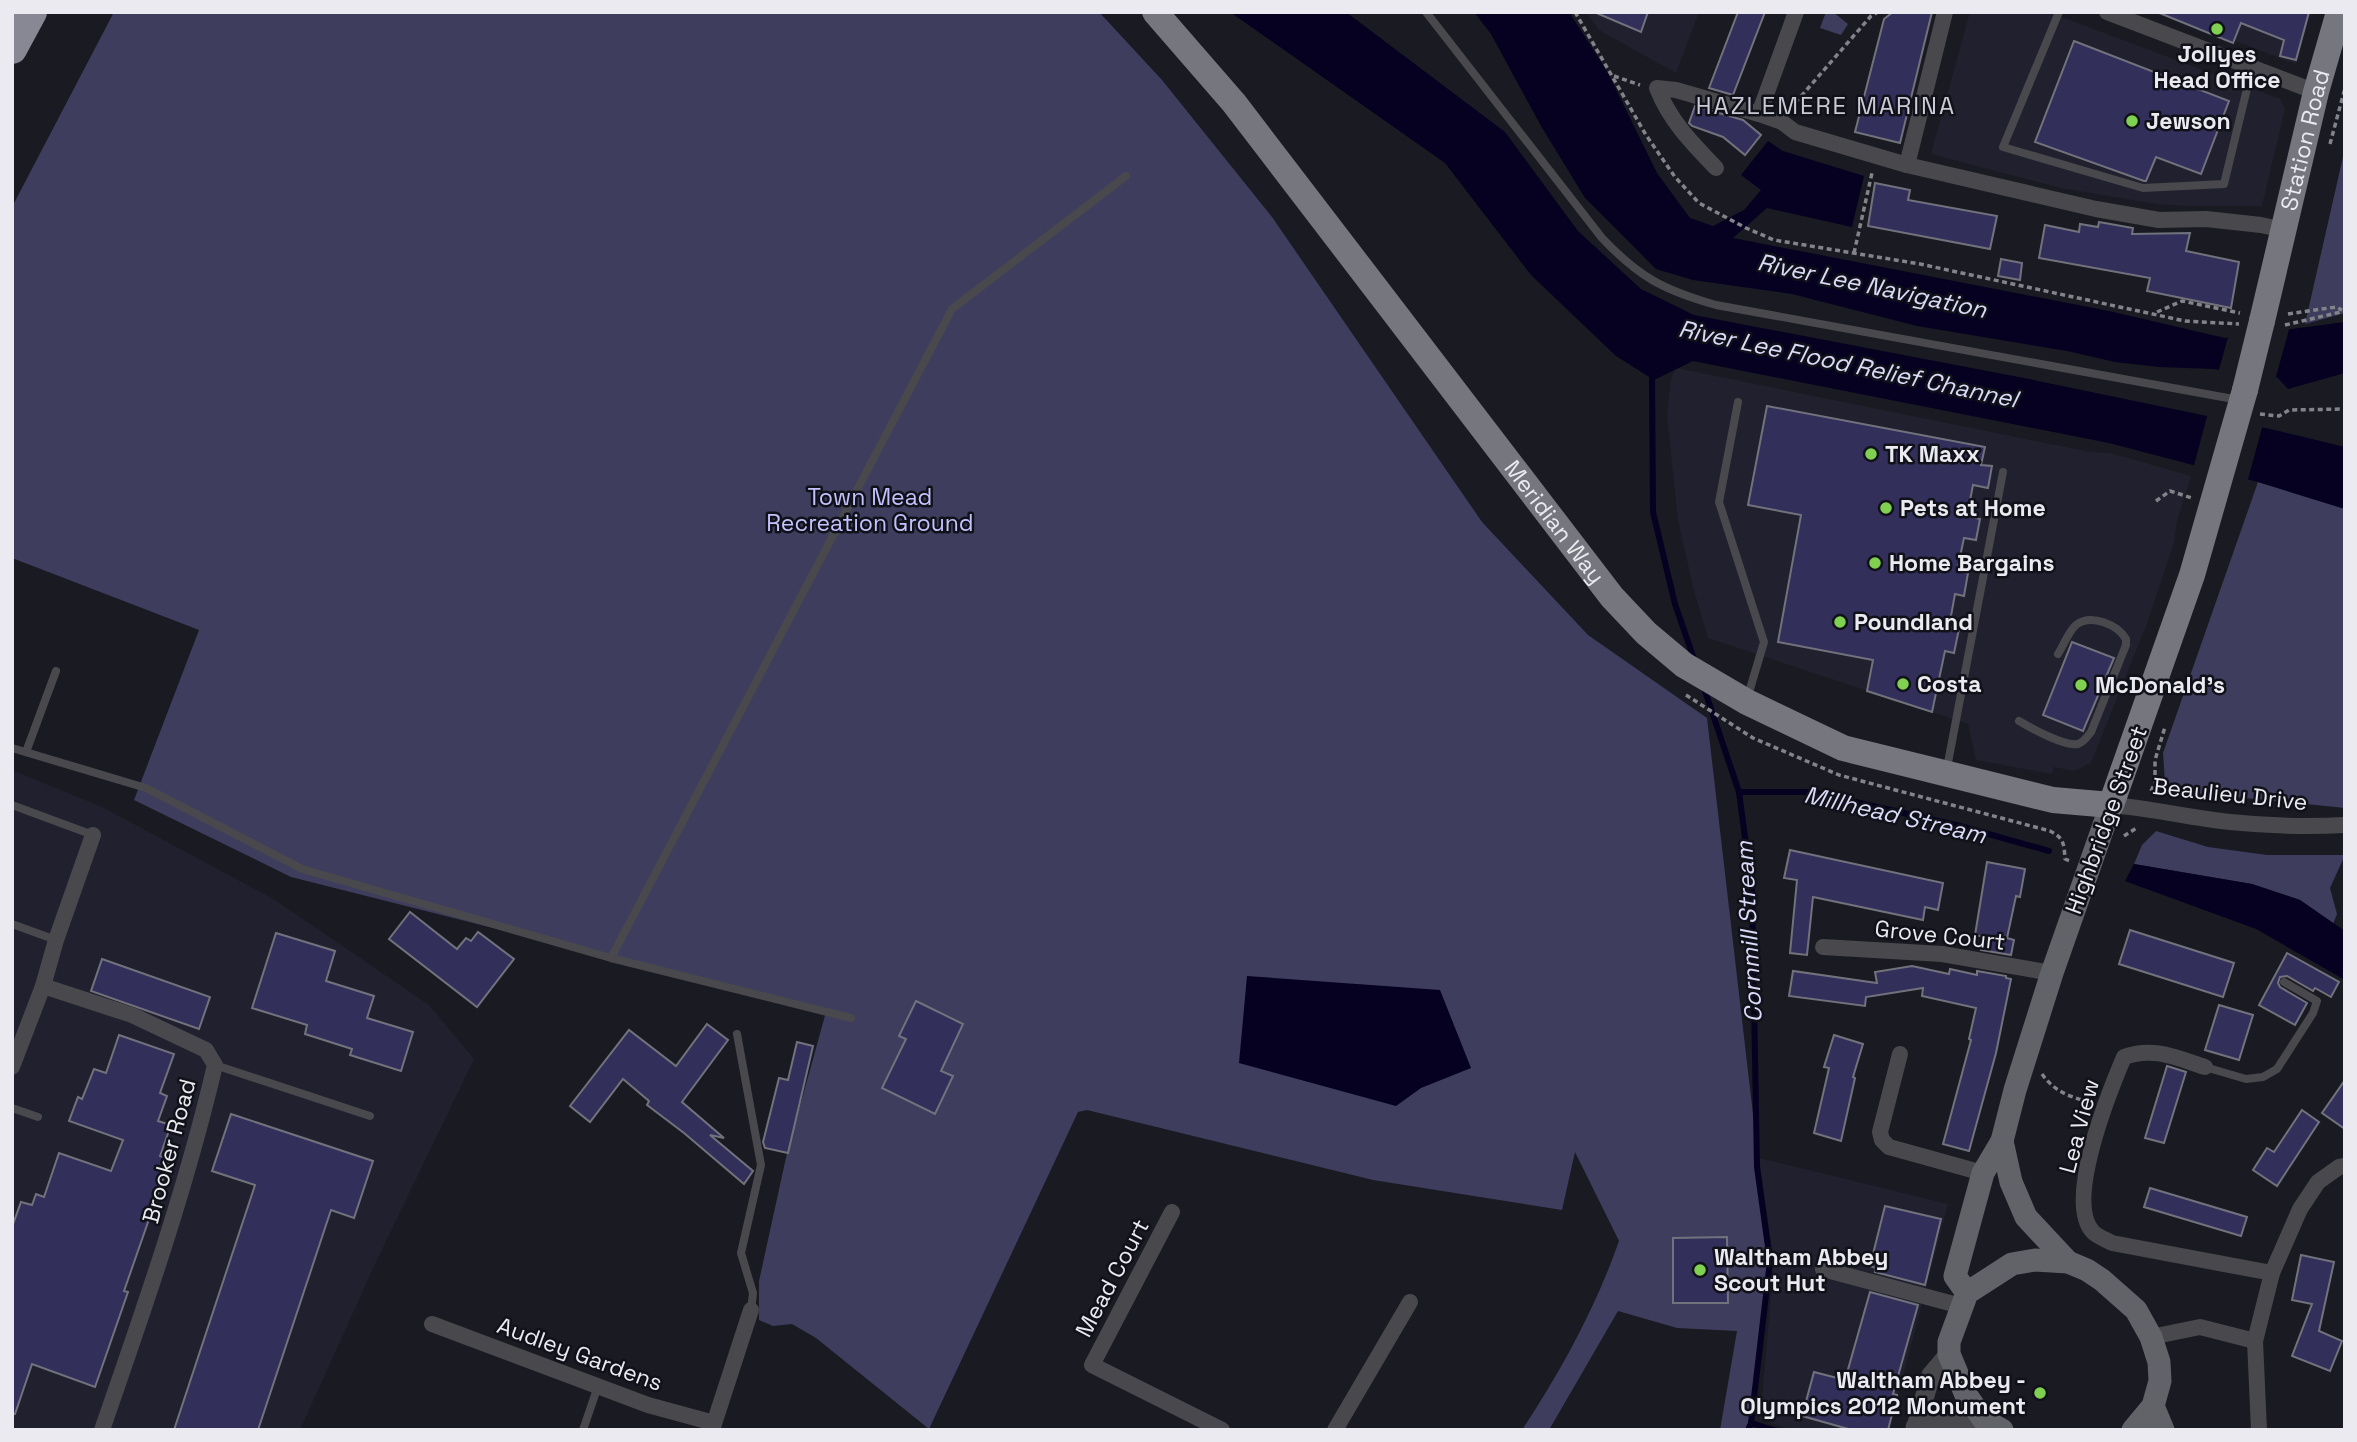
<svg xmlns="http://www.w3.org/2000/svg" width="2357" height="1442" font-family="'Space Grotesk',sans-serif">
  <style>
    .built { fill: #21202e }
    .green { fill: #3e3d5d }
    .water { fill: #060021 }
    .pier { fill: #1a1a22 }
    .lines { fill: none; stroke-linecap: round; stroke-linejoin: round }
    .stream { stroke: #060021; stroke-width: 6 }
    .building { fill: #332f5b; stroke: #72727d; stroke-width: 2 }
    .path { stroke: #83838a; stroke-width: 3.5; stroke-dasharray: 5 3.5; stroke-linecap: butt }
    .service { stroke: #48484d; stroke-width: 8 }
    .minor { stroke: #48484d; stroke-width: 16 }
    .tertiary { stroke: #48484d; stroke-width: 19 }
    .secondary { stroke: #626269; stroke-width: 23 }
    .primary { stroke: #76767f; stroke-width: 26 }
    .motorway { stroke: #878893; stroke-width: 30 }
    .primary-bridge { stroke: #76767f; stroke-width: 26 }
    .poi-dot { fill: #80d051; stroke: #111119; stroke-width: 2.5 }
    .labels { text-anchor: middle; stroke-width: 5; stroke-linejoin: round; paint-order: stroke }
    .poi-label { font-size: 23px; font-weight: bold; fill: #eaeaf0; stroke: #111119; text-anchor: start }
    .street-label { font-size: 23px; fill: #eaeaf0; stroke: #111119 }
    .park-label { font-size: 23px; fill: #c3c2ff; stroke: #111119 }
    .neighbourhood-label { font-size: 24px; letter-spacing: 2px; fill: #cbcbd7; stroke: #111119 }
    .water-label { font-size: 24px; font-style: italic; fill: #dadaf9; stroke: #111119 }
  </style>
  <rect width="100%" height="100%" fill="#1a1a22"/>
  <g class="built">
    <path d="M 1586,12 L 1699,12 L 1676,73 L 1599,30 Z"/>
    <path d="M 1970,12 L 2048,12 L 2280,99 L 2285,108 L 2262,206 L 2188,206 L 2157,204 L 2061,188 L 1931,154 Z"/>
    <path d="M 2158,12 L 2311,12 L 2296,64 Z"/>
    <path d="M 1676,368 L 2090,452 L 2110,453 L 2191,476 L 2177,521 L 2174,543 L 2146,626 L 2091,763 L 2074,771 L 2054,767 L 2052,774 L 1976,760 L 1968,724 L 1708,638 L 1693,587 L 1678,520 L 1667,415 L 1671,379 Z"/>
    <path d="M 12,770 L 104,808 L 275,900 L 429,1005 L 474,1059 L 375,1264 L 300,1430 L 12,1430 Z"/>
    <path d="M 1759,1158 L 1948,1204 L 1889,1430 L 1793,1430 L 1760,1420 L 1774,1262 Z"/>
  </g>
  <g class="green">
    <path d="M 114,12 L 1099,12 L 1162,80 L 1272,217 L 1482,522 L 1588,635 L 1707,718 L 1770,1261 L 1749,1430 L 1720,1430 L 1737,1331 L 1677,1328 L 1618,1311 L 1549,1430 L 1522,1430 C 1561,1371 1596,1307 1619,1241 L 1575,1152 L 1562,1210 L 1373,1180 L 1087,1110 L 1078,1112 L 929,1429 L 816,1338 L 792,1324 L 773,1326 L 759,1320 L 759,1281 L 787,1153 L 826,1012 L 291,877 L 134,800 L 199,630 L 12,558 L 12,207 Z"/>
    <path d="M 1826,12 L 1833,12 L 1848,24 L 1841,35 L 1820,28 Z"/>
    <path d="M 2345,148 L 2345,313 L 2305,324 Z"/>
    <path d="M 2258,482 L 2345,509 L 2345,808 L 2185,792 L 2165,782 L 2163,753 Z"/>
    <path d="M 2156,831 L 2208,847 L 2267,855 L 2345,855 L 2330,888 L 2337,914 L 2333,924 L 2300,900 L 2252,884 L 2134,864 L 2142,845 Z"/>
  </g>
  <g class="water">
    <path d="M 1230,12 L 1346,12 L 1505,132 L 1578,231 L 1641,289 L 1694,315 L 2024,378 L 2275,430 L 2345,447 L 2345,509 L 2258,482 L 2109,443 L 1693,361 L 1654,380 L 1616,356 L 1531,275 L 1445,163 Z"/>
    <path d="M 1474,12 L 1569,12 L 1607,71 L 1657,173 L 1690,218 L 1713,226 L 1744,210 L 1761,190 L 1741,175 L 1768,141 L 1783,151 L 1864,176 L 1852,227 L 1767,208 L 1733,238 L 2109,311 L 2225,338 L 2345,322 L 2345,373 L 2288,389 L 2277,377 L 2213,369 L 2159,367 L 2115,362 L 2067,351 L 1917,326 L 1792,294 L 1693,280 L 1656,269 L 1585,198 L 1541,126 L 1491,34 Z"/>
    <path d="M 2134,864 L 2252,884 L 2300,900 L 2345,931 L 2345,980 L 2256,929 L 2125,881 Z"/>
    <path d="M 1247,976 L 1440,990 L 1471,1068 L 1421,1088 L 1396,1106 L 1239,1063 Z"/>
  </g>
  <g class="pier">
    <path d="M 2290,326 L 2275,380 L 2218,373 L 2229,334 Z"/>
    <path d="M 2208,413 L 2263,424 L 2247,483 L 2193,469 Z"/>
  </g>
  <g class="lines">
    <g class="stream">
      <path d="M 1652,374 L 1653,512 L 1675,604 L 1695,662"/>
      <path d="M 1703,685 L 1739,792 L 1752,891 L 1757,1167 L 1770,1261 L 1751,1423 L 1748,1430"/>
      <path d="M 1739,792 L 1812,792 L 1960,826 L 2049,851"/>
      <path d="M 1751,1423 L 1774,1430"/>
    </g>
  </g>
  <g class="building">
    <path d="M 1594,12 L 1648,12 L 1641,32 Z"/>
    <path d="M 1738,12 L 1765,12 L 1733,95 L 1709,88 Z"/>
    <path d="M 1893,12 L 1932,12 L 1900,143 L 1855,132 L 1884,19 Z"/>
    <path d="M 2157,12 L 2309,12 L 2296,60 L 2280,56 L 2284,40 L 2241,23 L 2233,43 Z"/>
    <path d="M 2074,41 L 2229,101 L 2201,174 L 2156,157 L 2146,181 L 2144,181 L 2035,142 Z"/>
    <path d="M 1695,106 L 1743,120 L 1761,135 L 1745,155 L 1723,137 L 1692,126 L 1689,123 Z"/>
    <path d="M 1875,183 L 1910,190 L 1908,200 L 1997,216 L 1990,249 L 1868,226 Z"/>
    <path d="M 2099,222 L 2133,228 L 2132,234 L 2190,233 L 2186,251 L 2239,262 L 2231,308 L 2147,291 L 2150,278 L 2039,258 L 2045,225 L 2079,232 L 2080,224 L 2098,227 Z"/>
    <path d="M 2001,259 L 2022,263 L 2020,280 L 1998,276 Z"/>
    <path d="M 1767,406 L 1985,447 L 1981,465 L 1992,466 L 1988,488 L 1973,485 L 1967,516 L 1980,519 L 1976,540 L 1964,538 L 1957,571 L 1968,573 L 1964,596 L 1955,594 L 1949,627 L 1959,629 L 1954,653 L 1945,651 L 1932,712 L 1867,691 L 1873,660 L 1778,642 L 1801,515 L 1748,505 Z"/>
    <path d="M 2072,642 L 2114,658 L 2083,731 L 2043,715 Z"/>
    <path d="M 1790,850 L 1943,883 L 1938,910 L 1925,907 L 1923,920 L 1813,897 L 1807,955 L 1790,953 L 1797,880 L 1784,878 Z"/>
    <path d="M 1987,862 L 2025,869 L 2020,897 L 2016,896 L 2007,938 L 2014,940 L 2011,955 L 1981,950 L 1984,937 L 1975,935 Z"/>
    <path d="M 410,912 L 457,949 L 466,938 L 471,941 L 478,932 L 514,959 L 477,1007 L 389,939 Z"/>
    <path d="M 2130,930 L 2234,963 L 2223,997 L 2119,964 Z"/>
    <path d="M 276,933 L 335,951 L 326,981 L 374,996 L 367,1018 L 413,1032 L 401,1071 L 350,1055 L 352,1049 L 305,1034 L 307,1025 L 252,1008 Z"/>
    <path d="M 2287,953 L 2339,982 L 2331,997 L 2315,988 L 2313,991 L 2287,976 L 2280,977 L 2278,983 L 2280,987 L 2307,1003 L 2295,1025 L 2259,1005 Z"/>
    <path d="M 102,959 L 210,997 L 199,1029 L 91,991 Z"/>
    <path d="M 1912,966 L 1949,974 L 1950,969 L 1977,975 L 1977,971 L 2006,976 L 2006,978 L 2011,979 L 1996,1053 L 1969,1151 L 1943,1144 L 1971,1040 L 1969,1039 L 1976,1008 L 1922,996 L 1923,988 L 1866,997 L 1865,1006 L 1789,996 L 1793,971 L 1877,983 L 1875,972 Z"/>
    <path d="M 916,1001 L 963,1024 L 941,1071 L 953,1076 L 935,1114 L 882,1088 L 906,1039 L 899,1036 Z"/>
    <path d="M 2219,1005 L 2253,1015 L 2239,1060 L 2205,1050 Z"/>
    <path d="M 707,1024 L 728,1040 L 682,1102 L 724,1138 L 710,1135 L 753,1171 L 744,1184 L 684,1133 L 647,1105 L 649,1101 L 623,1079 L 590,1122 L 570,1106 L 629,1030 L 676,1066 Z"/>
    <path d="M 119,1035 L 174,1054 L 160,1093 L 167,1096 L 158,1121 L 171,1125 L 160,1156 L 170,1159 L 124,1291 L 128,1292 L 95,1387 L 32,1364 L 15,1414 L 12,1414 L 12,1227 L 21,1202 L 32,1205 L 36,1194 L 44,1197 L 59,1153 L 111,1171 L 123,1140 L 69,1121 L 78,1097 L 82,1099 L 94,1069 L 106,1073 Z"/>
    <path d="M 1834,1035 L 1863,1044 L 1853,1077 L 1855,1078 L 1841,1141 L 1814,1133 L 1829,1068 L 1824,1067 Z"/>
    <path d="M 797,1042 L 813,1046 L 788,1153 L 765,1148 L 763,1142 L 779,1078 L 788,1080 Z"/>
    <path d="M 2167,1066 L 2186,1072 L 2164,1143 L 2145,1138 Z"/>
    <path d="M 2345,1080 L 2345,1129 L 2322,1113 Z"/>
    <path d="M 2302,1110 L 2319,1122 L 2277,1186 L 2253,1170 L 2267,1148 L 2274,1152 Z"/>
    <path d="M 231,1114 L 373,1161 L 354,1218 L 331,1210 L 258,1430 L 174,1430 L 255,1185 L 212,1171 Z"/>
    <path d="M 2150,1188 L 2247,1217 L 2241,1236 L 2144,1207 Z"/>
    <path d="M 1885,1206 L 1941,1219 L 1925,1285 L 1875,1272 L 1876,1268 L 1870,1266 Z"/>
    <path d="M 1727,1237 L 1728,1303 L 1673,1303 L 1673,1238 Z"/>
    <path d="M 2301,1255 L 2334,1262 L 2319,1331 L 2342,1341 L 2330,1371 L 2292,1356 L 2312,1304 L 2292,1300 Z"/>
    <path d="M 1870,1292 L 1918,1305 L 1893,1394 L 1897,1395 L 1888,1430 L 1852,1430 L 1802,1416 L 1814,1372 L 1845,1380 Z"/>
  </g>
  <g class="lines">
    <g class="path">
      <path d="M 1575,12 L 1646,135 L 1675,177 L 1699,203 L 1746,228 L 1774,240 L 1920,264 L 2185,321 L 2239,324"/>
      <path d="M 1614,76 L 1640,85"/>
      <path d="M 1790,109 L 1871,16 L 1878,12"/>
      <path d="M 2330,144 L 2345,88"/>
      <path d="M 1854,253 L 1872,173"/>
      <path d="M 2157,312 L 2182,301 L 2240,313"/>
      <path d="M 2288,314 L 2336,307 L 2342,310"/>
      <path d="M 2285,325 L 2345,311"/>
      <path d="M 2260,414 L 2279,416 L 2289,410 L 2345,409"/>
      <path d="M 2156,501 L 2170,491 L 2192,498"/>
      <path d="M 1686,695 L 1753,738 L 1839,775 L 2050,831 C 2064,838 2064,844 2065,859 L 2070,861"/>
      <path d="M 2151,791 L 2155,783 L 2155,760 L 2165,727"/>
      <path d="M 2124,836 L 2138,827"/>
      <path d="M 2042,1074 C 2054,1091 2068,1096 2088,1102"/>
    </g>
    <g class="service">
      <path d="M 1426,12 L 1602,238 C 1639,277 1663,290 1716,305 L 2239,400"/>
      <path d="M 2059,12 L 2003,147 L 2143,188 L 2224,184 L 2252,68"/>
      <path d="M 1738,402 L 1719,502 L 1764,642 L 1747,699"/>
      <path d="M 2019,721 C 2031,728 2065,747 2078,744 C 2084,742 2087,737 2091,732 L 2126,645 L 2126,639 C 2118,625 2091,613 2076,625 C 2068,632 2064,645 2058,654"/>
      <path d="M 12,748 L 146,788 L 302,869 L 611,958 L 851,1018"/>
      <path d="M 26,752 L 56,671"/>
      <path d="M 1947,768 L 2003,472"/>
      <path d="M 12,805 L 93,835"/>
      <path d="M 12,924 L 56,940"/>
      <path d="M 611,958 L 952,309 L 1126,176"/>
      <path d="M 737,1034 L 761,1165 L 741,1253 L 753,1293 L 751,1310"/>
      <path d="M 215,1065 L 370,1116"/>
      <path d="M 2205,1067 L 2246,1079 L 2263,1077 L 2277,1069 L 2313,1013 L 2317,1001 L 2284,982"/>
      <path d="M 12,1108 L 38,1117"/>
      <path d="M 583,1430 L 598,1386"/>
    </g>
    <g class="minor">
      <path d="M 1796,12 L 1759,114 L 1782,122 L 1795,132 L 1907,165 L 2096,209 L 2159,220 L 2206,219 L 2261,225 L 2284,230"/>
      <path d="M 2107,12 L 2316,92"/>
      <path d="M 1907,165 L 1945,12"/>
      <path d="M 1716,168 C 1692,143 1670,121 1657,88 L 1676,90 L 1759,114"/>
      <path d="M 2111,805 C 2151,808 2190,818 2230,822 C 2269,826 2306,827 2345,825"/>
      <path d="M 1823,947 L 1942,954 L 2052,973"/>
      <path d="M 43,986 L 132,1015 L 206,1050 L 215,1065 C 186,1189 144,1309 102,1430"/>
      <path d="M 1900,1054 L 1880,1132 L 1882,1140 L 1889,1147 L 1983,1173"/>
      <path d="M 12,1067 L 43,986 L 56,940 L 93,835"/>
      <path d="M 2205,1067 C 2177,1058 2153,1046 2124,1057 C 2110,1090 2064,1202 2093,1232 C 2098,1237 2107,1240 2112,1243 L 2272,1273"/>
      <path d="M 1172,1212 L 1092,1365 L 1222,1430"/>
      <path d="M 1823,1269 L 1961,1306"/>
      <path d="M 432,1324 L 648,1405 L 714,1423"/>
      <path d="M 2151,1337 L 2200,1327 L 2255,1341"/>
      <path d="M 712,1430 L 751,1310"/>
      <path d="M 1335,1430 L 1410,1302"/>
      <path d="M 2259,1430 L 2255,1341 L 2272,1273 L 2300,1209 L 2318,1182 L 2339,1167 L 2345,1166"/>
    </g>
    <g class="tertiary">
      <path d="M 1915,1427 L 1984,1420"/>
      <path d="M 1915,1430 L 1931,1375 L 1949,1354"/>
    </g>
    <g class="secondary">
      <path d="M 2002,1141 L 2011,1182 L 2026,1217 L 2068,1262"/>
      <path d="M 1967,1293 L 1955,1276 L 1983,1173 L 2002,1141 L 2015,1090 L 2052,973 L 2111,805"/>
      <path d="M 2153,1406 L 2163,1430"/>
      <path d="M 2002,1430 L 1984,1420 L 1966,1395 L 1949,1354 L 1949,1342 L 1967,1293 L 2012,1264 L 2035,1260 L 2068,1262 L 2087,1270 L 2102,1280 L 2136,1310 L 2151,1337 L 2159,1362 L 2160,1381 L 2153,1406 L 2133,1430"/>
    </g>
    <g class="primary">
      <path id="s1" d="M 1155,12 L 1234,103 L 1612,597 L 1646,633 L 1684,665 L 1747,702 L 1843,748 L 2053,800 L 2111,805 L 2192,575 L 2245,390"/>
      <path id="s2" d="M 2262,321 L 2316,92 L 2339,12"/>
    </g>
    <path class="motorway" d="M 12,49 L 32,12"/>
    <path class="primary-bridge" d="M 2245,390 L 2262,321"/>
  </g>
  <g class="poi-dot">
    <circle cx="2217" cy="29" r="7"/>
    <circle cx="2132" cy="121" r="7"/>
    <circle cx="1871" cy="454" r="7"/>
    <circle cx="1886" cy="508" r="7"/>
    <circle cx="1875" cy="563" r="7"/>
    <circle cx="1840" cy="622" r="7"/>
    <circle cx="1903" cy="684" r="7"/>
    <circle cx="2081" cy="685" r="7"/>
    <circle cx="1700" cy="1270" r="7"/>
    <circle cx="2040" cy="1393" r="7"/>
  </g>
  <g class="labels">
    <g class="poi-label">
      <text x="2217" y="62" text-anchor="middle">Jollyes<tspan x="2217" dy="26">Head Office</tspan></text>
      <text x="2146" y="129">Jewson</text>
      <text x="1885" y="462">TK Maxx</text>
      <text x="1900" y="516">Pets at Home</text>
      <text x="1889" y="571">Home Bargains</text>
      <text x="1854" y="630">Poundland</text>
      <text x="1917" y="692">Costa</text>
      <text x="2095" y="693">McDonald's</text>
      <text x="1714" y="1265">Waltham Abbey<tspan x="1714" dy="26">Scout Hut</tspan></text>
      <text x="2026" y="1388" text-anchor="end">Waltham Abbey -<tspan x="2026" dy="26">Olympics 2012 Monument</tspan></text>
    </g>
    <g class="street-label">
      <text dy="8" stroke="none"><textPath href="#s2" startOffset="186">Station Road</textPath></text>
      <text dy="8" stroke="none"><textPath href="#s1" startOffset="648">Meridian Way</textPath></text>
      <text transform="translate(2230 794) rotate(6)" y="8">Beaulieu Drive</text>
      <text transform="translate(2106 820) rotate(-70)" y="8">Highbridge Street</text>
      <text transform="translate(1940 935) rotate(6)" y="8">Grove Court</text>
      <text transform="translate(2079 1126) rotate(-75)" y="8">Lea View</text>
      <text transform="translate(169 1151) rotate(-75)" y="8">Brooker Road</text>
      <text transform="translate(1112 1278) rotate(-62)" y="8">Mead Court</text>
      <text transform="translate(580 1354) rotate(20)" y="8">Audley Gardens</text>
    </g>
    <g class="park-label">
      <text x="870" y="505">Town Mead<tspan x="870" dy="26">Recreation Ground</tspan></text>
    </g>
    <g class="neighbourhood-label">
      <text x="1826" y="114">HAZLEMERE MARINA</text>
    </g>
    <g class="water-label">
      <text transform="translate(1872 286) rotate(12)" y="8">River Lee Navigation</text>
      <text transform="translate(1848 364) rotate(12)" y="8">River Lee Flood Relief Channel</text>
      <text transform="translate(1895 815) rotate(13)" y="8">Millhead Stream</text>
      <text transform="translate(1749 932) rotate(-93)" y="8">Cornmill Stream</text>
    </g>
  </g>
  <rect width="2357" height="1442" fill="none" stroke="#eaeaf0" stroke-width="28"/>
</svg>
